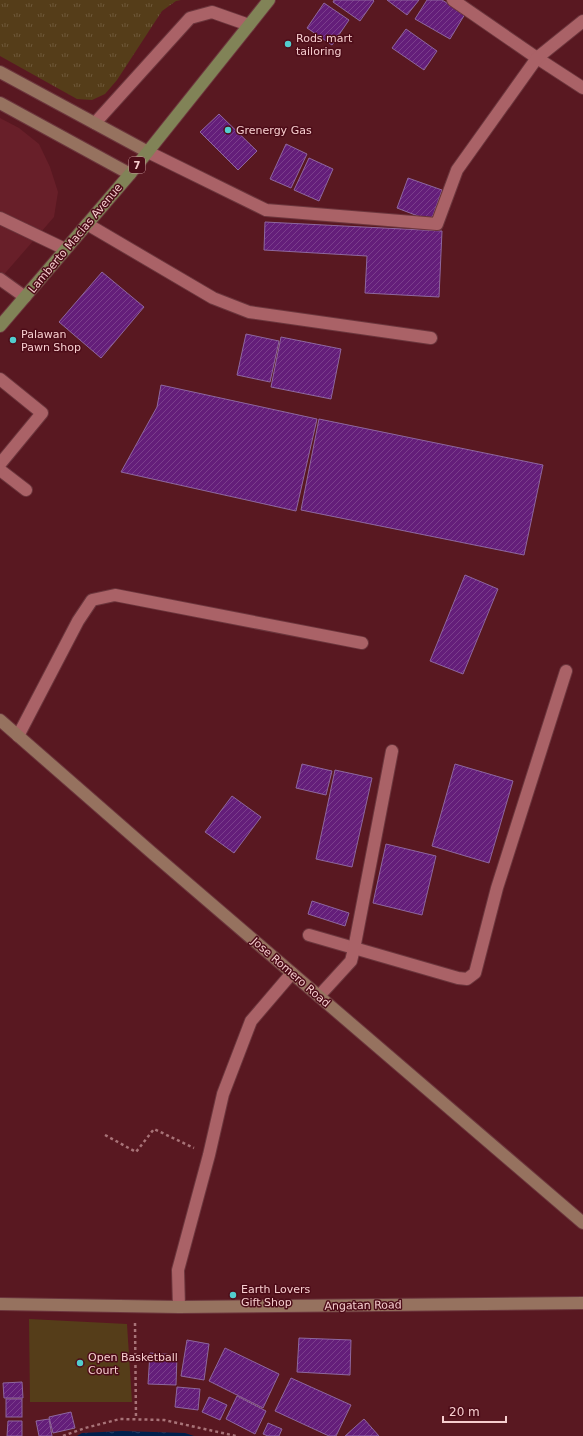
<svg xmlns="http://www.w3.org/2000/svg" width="583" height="1436" font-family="'DejaVu Sans',sans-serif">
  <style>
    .built { fill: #681f29 }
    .grass { fill: url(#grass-tufts) }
    .pitch { fill: #553d19 }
    .water { fill: url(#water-ripples) }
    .building { fill: url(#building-hatch); stroke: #8e679e }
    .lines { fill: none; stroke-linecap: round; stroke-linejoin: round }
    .lane-casing { stroke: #6c363d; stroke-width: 14 }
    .street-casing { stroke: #6c363d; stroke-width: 14 }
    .secondary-casing { stroke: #6c363d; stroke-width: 14 }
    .primary-casing { stroke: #6c363d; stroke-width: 14 }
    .path { stroke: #a87378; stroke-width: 2.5; stroke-dasharray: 3 3; stroke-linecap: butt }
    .lane { stroke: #aa6267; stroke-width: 12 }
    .street { stroke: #aa6267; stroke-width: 12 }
    .secondary { stroke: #96725f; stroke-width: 12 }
    .primary { stroke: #818357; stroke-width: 12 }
    .poi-dot { fill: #52cdce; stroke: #4d0c18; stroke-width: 1.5 }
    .labels { text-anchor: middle; stroke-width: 3; stroke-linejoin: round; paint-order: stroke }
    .shield { fill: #4d0c18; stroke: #c49498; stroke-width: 1 }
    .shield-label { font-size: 10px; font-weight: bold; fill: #f7cecf }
    .poi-label { font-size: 11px; fill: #f7cecf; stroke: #4d0c18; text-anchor: start }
    .street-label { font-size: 11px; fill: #f7cecf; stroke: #4d0c18 }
  </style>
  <defs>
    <pattern id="grass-tufts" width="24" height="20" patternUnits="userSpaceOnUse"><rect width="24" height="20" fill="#553d19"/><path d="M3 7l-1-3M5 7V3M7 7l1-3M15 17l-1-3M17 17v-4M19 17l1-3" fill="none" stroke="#6e5839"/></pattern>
    <pattern id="water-ripples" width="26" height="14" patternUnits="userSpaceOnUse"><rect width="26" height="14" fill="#00204d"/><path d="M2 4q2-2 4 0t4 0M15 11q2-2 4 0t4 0" fill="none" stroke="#263f66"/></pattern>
    <pattern id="building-hatch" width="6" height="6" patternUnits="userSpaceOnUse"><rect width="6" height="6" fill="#641e7a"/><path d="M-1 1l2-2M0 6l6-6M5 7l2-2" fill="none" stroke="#7b3e8c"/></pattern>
  </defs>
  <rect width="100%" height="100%" fill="#591821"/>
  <path class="built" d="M 0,118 L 19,128 L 39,144 L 50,167 L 58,192 L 54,217 L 0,279 Z"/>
  <path class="grass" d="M 0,0 L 181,0 L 176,1 L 162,11 L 117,80 L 105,94 L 92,100 L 77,99 L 0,56 Z"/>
  <path class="pitch" d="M 29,1319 L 127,1324 L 132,1402 L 30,1402 Z"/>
  <path class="water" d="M 122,1431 L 185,1433 L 194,1436 L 77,1436 L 82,1433 Z"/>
  <g class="building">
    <path d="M 334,0 L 373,0 L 374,1 L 360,21 L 333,2 Z"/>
    <path d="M 387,0 L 419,0 L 407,15 Z"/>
    <path d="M 427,0 L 442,0 L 465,14 L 450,39 L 415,19 Z"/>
    <path d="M 324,3 L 349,20 L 332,45 L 307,28 Z"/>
    <path d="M 406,29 L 437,51 L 424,70 L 392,48 Z"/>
    <path d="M 219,114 L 257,151 L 238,170 L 200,132 Z"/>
    <path d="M 286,144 L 307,154 L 291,188 L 270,179 Z"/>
    <path d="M 309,158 L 333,169 L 319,201 L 294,190 Z"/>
    <path d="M 408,178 L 442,190 L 431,221 L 397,208 Z"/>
    <path d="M 265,222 L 442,231 L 439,297 L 365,293 L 367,256 L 264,250 Z"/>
    <path d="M 102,272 L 144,307 L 101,358 L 59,322 Z"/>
    <path d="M 246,334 L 279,341 L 270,382 L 237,375 Z"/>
    <path d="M 281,337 L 341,349 L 331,399 L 271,387 Z"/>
    <path d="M 161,385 L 317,419 L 296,511 L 121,472 L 157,407 Z"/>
    <path d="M 319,419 L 543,465 L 524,555 L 301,510 Z"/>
    <path d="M 465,575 L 498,589 L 463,674 L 430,661 Z"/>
    <path d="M 302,764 L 332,771 L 326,795 L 296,788 Z"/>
    <path d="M 455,764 L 513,781 L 489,863 L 432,846 Z"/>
    <path d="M 335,770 L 372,778 L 352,867 L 316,859 Z"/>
    <path d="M 232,796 L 261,817 L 234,853 L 205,832 Z"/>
    <path d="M 386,844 L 436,856 L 422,915 L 373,903 Z"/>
    <path d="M 312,901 L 349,913 L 345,926 L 308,914 Z"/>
    <path d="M 299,1338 L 351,1340 L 350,1375 L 297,1372 Z"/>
    <path d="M 187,1340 L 209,1344 L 204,1380 L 181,1376 Z"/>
    <path d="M 225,1348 L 279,1374 L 263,1408 L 209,1381 Z"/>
    <path d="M 150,1353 L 177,1355 L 176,1385 L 148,1384 Z"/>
    <path d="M 291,1378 L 351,1405 L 336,1436 L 329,1436 L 275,1411 Z"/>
    <path d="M 22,1382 L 23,1398 L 4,1398 L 3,1383 Z"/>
    <path d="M 177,1387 L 200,1389 L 198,1410 L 175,1407 Z"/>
    <path d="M 237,1396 L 266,1411 L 255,1434 L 226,1419 Z"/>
    <path d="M 209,1397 L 227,1405 L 220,1420 L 202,1412 Z"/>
    <rect x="6" y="1399" width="16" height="18"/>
    <path d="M 71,1412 L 75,1428 L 53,1433 L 49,1417 Z"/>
    <path d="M 49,1419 L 52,1436 L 39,1436 L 36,1421 Z"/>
    <path d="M 364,1419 L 379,1436 L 345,1436 Z"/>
    <path d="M 8,1421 L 22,1421 L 22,1436 L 7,1436 Z"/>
    <path d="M 268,1423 L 282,1429 L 279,1436 L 268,1436 L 263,1434 Z"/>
  </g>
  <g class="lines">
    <defs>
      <g id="lane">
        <path d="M 95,123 L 190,18 L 212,12 L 249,25"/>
        <path d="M 0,218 L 65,249"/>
        <path d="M 87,224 L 213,298 L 249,312 L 431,338"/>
        <path d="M 0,279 L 25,297"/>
        <path d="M 0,379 L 42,413 L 0,464"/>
        <path d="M 0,470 L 26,490"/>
        <path d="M 18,736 L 78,621 L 92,600 L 115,595 L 362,643"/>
        <path d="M 309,935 L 458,978 L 467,979 L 475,973 L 497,888 L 566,671"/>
        <path d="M 319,996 L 351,961 L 354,949 L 392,751"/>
      </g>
      <g id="street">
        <path d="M 453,0 L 537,58 L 583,88"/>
        <path d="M 148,152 L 266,210 L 437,224 L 457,170 L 537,58 L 583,21"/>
        <path d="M 179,1307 L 178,1270 L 209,1155 L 223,1094 L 251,1021 L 292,973"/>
      </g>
      <g id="secondary">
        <path d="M 0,72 L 148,152"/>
        <path d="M 0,103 L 130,174"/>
        <path d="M 0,720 L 151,852 L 583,1223"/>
        <path d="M 0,1304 L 179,1307 L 583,1303"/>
      </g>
      <path id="primary" d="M 0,326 L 130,174 L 269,0"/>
    </defs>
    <use href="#lane" class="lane-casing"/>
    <use href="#street" class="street-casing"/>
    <use href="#secondary" class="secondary-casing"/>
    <use href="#primary" class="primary-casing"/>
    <g class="path">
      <path d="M 105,1135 L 136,1152 L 154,1129 L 194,1148"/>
      <path d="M 135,1323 L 136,1419"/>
      <path d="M 63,1436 L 85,1428 L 120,1419 L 164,1420 L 236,1436"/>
    </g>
    <use href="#lane" class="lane"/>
    <use href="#street" class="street"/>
    <use href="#secondary" class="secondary"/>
    <use href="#primary" class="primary"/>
  </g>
  <g class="poi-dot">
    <circle cx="288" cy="44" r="4"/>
    <circle cx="228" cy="130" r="4"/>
    <circle cx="13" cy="340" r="4"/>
    <circle cx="233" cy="1295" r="4"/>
    <circle cx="80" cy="1363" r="4"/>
  </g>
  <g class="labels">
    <rect class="shield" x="129" y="157" width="16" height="16" rx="3"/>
    <g class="shield-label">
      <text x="137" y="169">7</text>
    </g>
    <g class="poi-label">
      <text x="296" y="42">Rods mart<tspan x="296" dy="13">tailoring</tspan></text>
      <text x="236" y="134">Grenergy Gas</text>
      <text x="21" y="338">Palawan<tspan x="21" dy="13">Pawn Shop</tspan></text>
      <text x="241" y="1293">Earth Lovers<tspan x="241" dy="13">Gift Shop</tspan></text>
      <text x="88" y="1361">Open Basketball<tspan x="88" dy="13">Court</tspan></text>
    </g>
    <g class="street-label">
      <text transform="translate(75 238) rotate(-50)" y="4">Lamberto Macias Avenue</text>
      <text transform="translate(291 972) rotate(41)" y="4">Jose Romero Road</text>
      <text transform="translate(363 1305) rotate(-1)" y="4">Angatan Road</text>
    </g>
  </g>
  <path d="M443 1416v6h63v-6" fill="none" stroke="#f7cecf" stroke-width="2"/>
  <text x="449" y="1416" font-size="12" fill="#f7cecf" stroke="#4d0c18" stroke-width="3" paint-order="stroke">20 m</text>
</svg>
